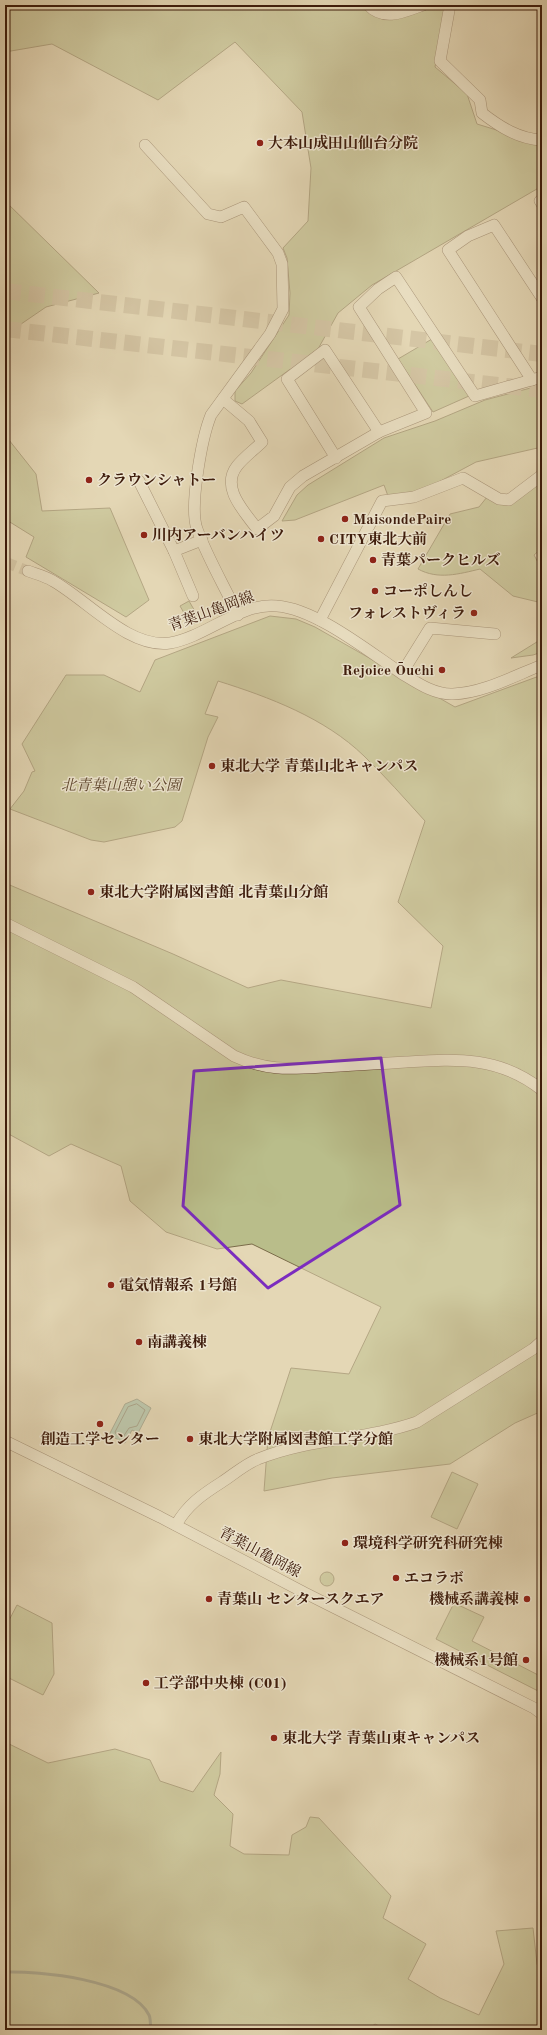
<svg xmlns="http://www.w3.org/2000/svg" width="547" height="2035" font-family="'Old Standard TT','Noto Serif JP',serif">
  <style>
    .green { fill: #b9bd8a; stroke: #7b6c4a }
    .water { fill: #96baa9; stroke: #727a6a }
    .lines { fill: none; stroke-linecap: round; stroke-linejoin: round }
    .shore { stroke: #6a6a5a; stroke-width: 1 }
    .stream { stroke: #727a6a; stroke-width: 3 }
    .minor-tunnel { stroke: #c3b193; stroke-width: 11; stroke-dasharray: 11 5.5; stroke-linecap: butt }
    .highway-tunnel { stroke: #c3b193; stroke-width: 16; stroke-dasharray: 16 8; stroke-linecap: butt }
    .minor-casing { stroke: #674a36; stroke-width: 12 }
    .minor { stroke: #ede5cf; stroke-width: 11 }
    .marked { fill: none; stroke: #7b2cbf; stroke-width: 3; stroke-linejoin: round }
    .poi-dot { fill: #8f2418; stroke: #ede5cf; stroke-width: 1.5 }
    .labels { text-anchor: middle; stroke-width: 3; stroke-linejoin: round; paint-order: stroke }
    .poi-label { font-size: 15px; font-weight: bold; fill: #3d1b0b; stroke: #ede5cf; text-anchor: start }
    .street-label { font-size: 15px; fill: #3d1b0b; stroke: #ede5cf }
    .park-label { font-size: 15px; font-style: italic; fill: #5c442b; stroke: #ede5cf }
  </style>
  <rect width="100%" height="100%" fill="#e4d7b5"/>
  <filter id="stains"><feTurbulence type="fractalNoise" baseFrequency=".005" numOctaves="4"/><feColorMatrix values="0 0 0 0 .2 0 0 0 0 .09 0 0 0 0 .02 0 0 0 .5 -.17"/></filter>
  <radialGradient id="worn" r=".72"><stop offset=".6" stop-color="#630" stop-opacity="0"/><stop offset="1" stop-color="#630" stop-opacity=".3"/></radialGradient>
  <g class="green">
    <path d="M 5,5 L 445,5 L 435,67 L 467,94 L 477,124 L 542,144 L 542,186 L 372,285 L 338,313 L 318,349 L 242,404 L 235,401 L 235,391 L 251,373 L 289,315 L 290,293 L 287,258 L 283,248 L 308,221 L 311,168 L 302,112 L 235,42 L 158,100 L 52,44 L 5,52 Z"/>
    <path d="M 5,201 L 99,293 L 46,307 L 5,335 Z"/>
    <path d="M 432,339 L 469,396 L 433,412 L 398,359 Z"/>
    <path d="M 542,385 L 542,447 L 476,462 L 420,492 L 388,496 L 384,485 L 295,520 L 282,521 L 297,495 L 308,485 L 384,438 L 435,421 L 485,400 Z"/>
    <path d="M 5,435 L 36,474 L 42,511 L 110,508 L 149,600 L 126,617 L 26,557 L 34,537 L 5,519 Z"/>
    <path d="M 542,482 L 542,548 L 534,555 L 542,570 L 542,606 L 538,602 L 513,596 L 480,569 C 459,574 438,580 418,569 L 450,514 L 479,507 L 487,497 L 507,505 L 535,483 Z"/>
    <path d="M 189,601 L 200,620 L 191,625 L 180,606 Z"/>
    <path d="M 270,616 L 296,619 L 315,627 L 455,707 L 542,675 L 542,1411 L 515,1423 L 450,1464 L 332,1478 L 264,1491 L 268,1438 L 291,1368 L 349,1374 L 381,1307 L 252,1244 L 217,1249 L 166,1232 L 130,1201 L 121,1166 L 71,1144 L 49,1156 L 5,1132 L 5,883 L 173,954 L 248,988 L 281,980 L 431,1008 L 443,946 L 398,902 L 425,821 C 405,799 385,776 364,756 C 325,718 269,697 218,681 L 205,714 L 218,717 L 208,737 L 182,821 L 175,827 L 104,842 L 91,840 L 10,809 L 24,791 L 32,772 L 35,771 L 22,744 L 66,675 L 104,675 L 140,692 L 155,660 Z"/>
    <path d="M 542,630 L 542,652 L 533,655 L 511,658 L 540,640 Z"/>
    <path d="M 452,1472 L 478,1484 L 457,1529 L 431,1517 Z"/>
    <circle cx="327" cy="1579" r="7"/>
    <path d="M 454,1603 L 484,1617 L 472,1641 L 542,1677 L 542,1693 L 436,1639 Z"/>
    <path d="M 17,1605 L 52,1623 L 54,1674 L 43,1695 L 5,1676 L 5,1628 Z"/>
    <path d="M 5,1742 L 48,1763 L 115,1749 L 150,1760 L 160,1781 L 193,1792 L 221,1752 L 220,1774 L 214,1795 L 233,1814 L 230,1846 L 244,1854 L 289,1855 L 292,1835 L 306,1827 L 310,1817 L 319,1818 L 391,1896 L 383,1918 L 426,1944 L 408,1979 L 440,1998 L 479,2015 L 504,1964 L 496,1931 L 533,1928 L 537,1964 L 542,1979 L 542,2030 L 387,2030 L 375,2024 L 367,2030 L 5,2030 Z"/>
  </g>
  <path class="water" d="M 137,1399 L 151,1408 L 138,1433 L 132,1430 L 125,1443 L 109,1435 L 125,1404 Z"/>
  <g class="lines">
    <path class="shore" d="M 137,1404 L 145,1410 L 137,1426 L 129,1428 L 123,1437 L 116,1434 L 115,1432 L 128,1407 Z"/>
    <path class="stream" d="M 5,1972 C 39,1971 131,1979 149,2015 C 151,2019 150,2026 151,2030"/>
    <path class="minor-tunnel" d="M 5,562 L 28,571"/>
    <g class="highway-tunnel">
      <path d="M 5,291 L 542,354"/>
      <path d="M 5,329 L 542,390"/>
    </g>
    <defs>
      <g id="minor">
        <path d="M 368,5 C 384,22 404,12 423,5"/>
        <path d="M 450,5 L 440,61 L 480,100 L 482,113 C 500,127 519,139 542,140"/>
        <path d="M 145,145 L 208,214 L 221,217 L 244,207 L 278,253 L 282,264 L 283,309 L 270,334 L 211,415 C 202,437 189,507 197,529 C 208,559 225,587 238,615"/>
        <path d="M 542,199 L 540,201 L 542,204"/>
        <path d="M 532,380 L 448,250 L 468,236 L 494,225 L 542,298"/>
        <path d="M 223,399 L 249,421 L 262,442 C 254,450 244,457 237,466 C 220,488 245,512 257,529 L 274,516 L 290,487 L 303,476 L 379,432 L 426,413 L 359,307 L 378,289 L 396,277 L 475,396 L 542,377"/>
        <path d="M 336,458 L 287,379 L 325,350 L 379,432"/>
        <path d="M 139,481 L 174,551"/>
        <path d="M 28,571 C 36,574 45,576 53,581 C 87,600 129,649 170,643 C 206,637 241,602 277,606 C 316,609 368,651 401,673 C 416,682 434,695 453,694 C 483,693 514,676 542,665"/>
        <path d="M 193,596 L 174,551 L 202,540"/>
        <path d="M 320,620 L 382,501 L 414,497 L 463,478 L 499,499 L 509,500 L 542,475"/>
        <path d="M 402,673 L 430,628 L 495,634"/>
        <path d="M 5,923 L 133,987 L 234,1056 C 266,1071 289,1069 323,1067 C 351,1065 378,1064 406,1062 C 457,1059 499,1056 542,1090"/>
        <path d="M 5,1441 L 160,1517 L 305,1593 L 534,1708 L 542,1714"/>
        <path d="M 176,1525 C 187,1505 203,1494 222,1482 C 233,1475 245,1464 258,1459 C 309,1438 366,1440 417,1422 L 533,1349 L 542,1341"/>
      </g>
    </defs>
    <use href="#minor" class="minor-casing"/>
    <use href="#minor" class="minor"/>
  </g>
  <path d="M0 0H547V2035H0ZM 381,1058 L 400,1205 L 268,1288 L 183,1206 L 194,1071 Z" fill="#e4d7b5" fill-opacity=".55" fill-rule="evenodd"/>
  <path class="marked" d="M 381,1058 L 400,1205 L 268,1288 L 183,1206 L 194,1071 Z"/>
  <g class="poi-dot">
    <circle cx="260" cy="143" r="4"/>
    <circle cx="89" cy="480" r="4"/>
    <circle cx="345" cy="519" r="4"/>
    <circle cx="144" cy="535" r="4"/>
    <circle cx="321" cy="539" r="4"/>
    <circle cx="373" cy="560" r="4"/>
    <circle cx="375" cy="591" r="4"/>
    <circle cx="474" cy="613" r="4"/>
    <circle cx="442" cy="670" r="4"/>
    <circle cx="212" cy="766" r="4"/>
    <circle cx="91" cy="892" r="4"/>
    <circle cx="111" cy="1285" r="4"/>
    <circle cx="139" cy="1342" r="4"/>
    <circle cx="100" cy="1424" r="4"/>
    <circle cx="190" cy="1439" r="4"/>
    <circle cx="345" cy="1543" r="4"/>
    <circle cx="396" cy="1578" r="4"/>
    <circle cx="209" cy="1599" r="4"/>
    <circle cx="527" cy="1599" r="4"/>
    <circle cx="526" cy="1660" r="4"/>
    <circle cx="146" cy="1683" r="4"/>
    <circle cx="274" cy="1738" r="4"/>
  </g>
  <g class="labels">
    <g class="poi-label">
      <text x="268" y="148">大本山成田山仙台分院</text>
      <text x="97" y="485">クラウンシャトー</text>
      <text x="353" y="524">MaisondePaire</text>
      <text x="152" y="540">川内アーバンハイツ</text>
      <text x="329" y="544">CITY東北大前</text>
      <text x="381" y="565">青葉パークヒルズ</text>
      <text x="383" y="596">コーポしんし</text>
      <text x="466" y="618" text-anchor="end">フォレストヴィラ</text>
      <text x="434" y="675" text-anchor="end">Rejoice Ōuchi</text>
      <text x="220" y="771">東北大学 青葉山北キャンパス</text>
      <text x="99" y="897">東北大学附属図書館 北青葉山分館</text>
      <text x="119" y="1290">電気情報系 1号館</text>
      <text x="147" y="1347">南講義棟</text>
      <text x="100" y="1444" text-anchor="middle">創造工学センター</text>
      <text x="198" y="1444">東北大学附属図書館工学分館</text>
      <text x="353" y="1548">環境科学研究科研究棟</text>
      <text x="404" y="1583">エコラボ</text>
      <text x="217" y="1604">青葉山 センタースクエア</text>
      <text x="519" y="1604" text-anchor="end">機械系講義棟</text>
      <text x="518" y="1665" text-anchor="end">機械系1号館</text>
      <text x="154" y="1688">工学部中央棟 (C01)</text>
      <text x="282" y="1743">東北大学 青葉山東キャンパス</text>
    </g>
    <g class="street-label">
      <text transform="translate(211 611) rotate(-20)" y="5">青葉山亀岡線</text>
      <text transform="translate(260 1552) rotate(28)" y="5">青葉山亀岡線</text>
    </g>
    <g class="park-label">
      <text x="121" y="790">北青葉山憩い公園</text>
    </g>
  </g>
  <rect width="547" height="2035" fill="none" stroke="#e4d7b5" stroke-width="20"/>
  <rect x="6" y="6" width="535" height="2023" fill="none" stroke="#3d1b0b" stroke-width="2"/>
  <rect x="10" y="10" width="527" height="2015" fill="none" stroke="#3d1b0b"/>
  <rect width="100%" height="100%" filter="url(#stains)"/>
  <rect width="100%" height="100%" fill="url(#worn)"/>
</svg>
